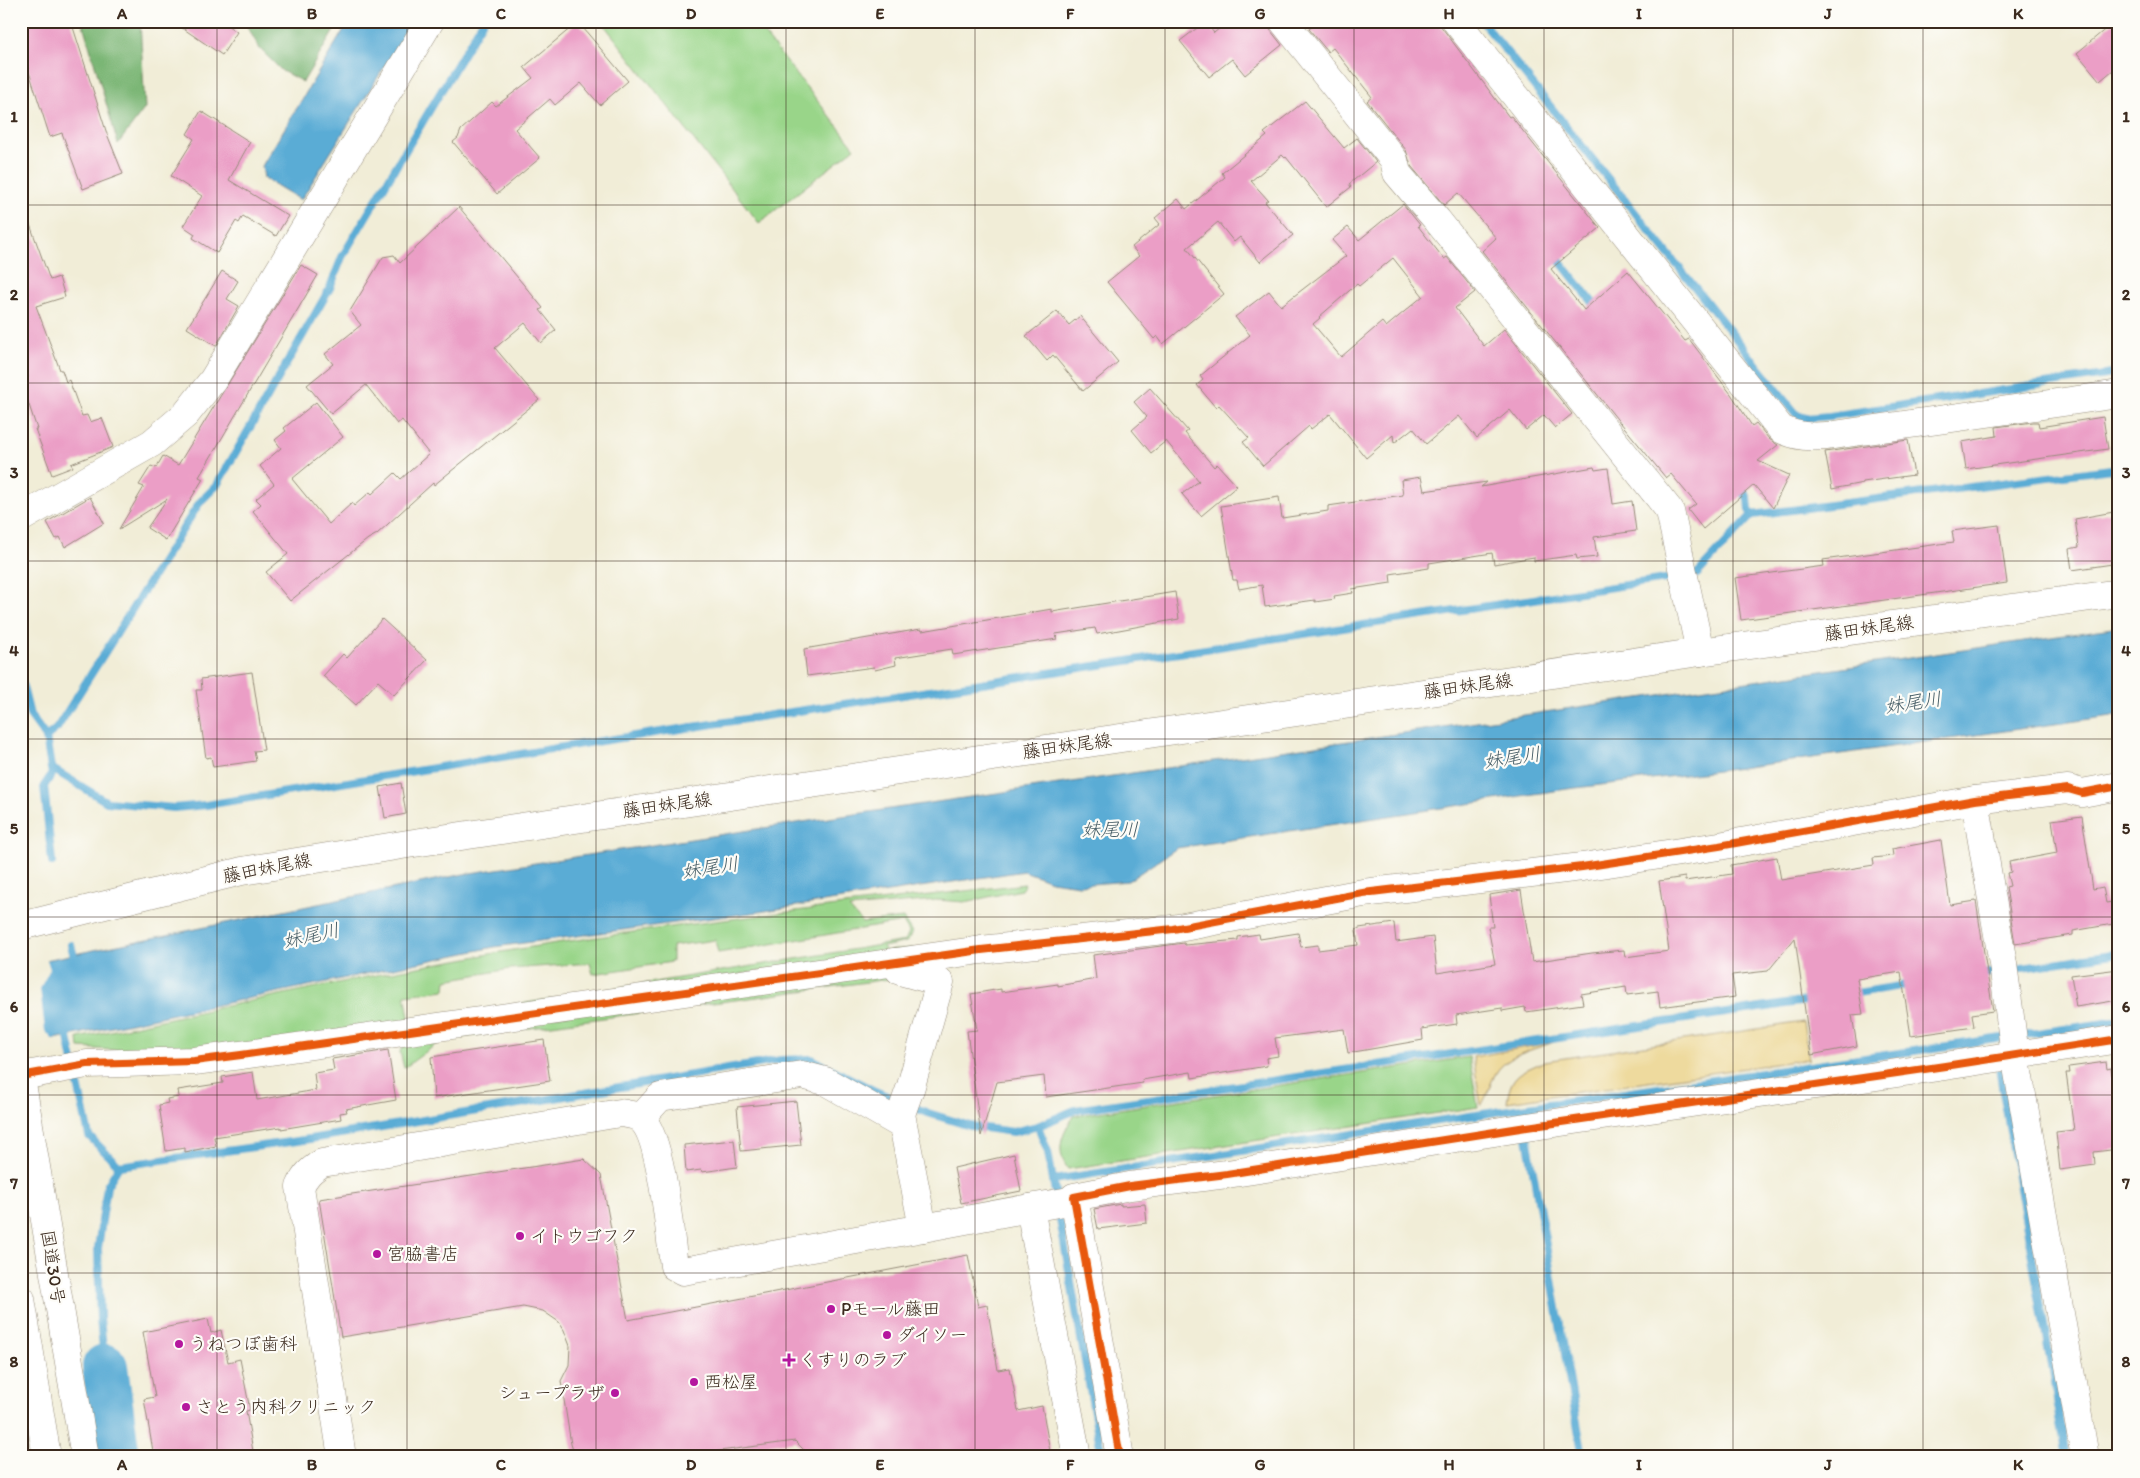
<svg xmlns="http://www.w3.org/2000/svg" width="2140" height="1478" font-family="Itim,'Klee One',sans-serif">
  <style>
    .green { fill: #99d589; stroke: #6a8054; fill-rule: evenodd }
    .forest { fill: #7ab675; stroke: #5a704a }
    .sand { fill: #eeda9e; stroke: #94825e }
    .water { fill: #5aacd5; stroke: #4a6b7a }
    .pier { fill: #f1edd7 }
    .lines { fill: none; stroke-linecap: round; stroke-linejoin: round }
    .stream { stroke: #5aacd5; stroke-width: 8 }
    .river { stroke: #5aacd5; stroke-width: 46 }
    .building { fill: #eb9ec6; fill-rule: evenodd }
    .minor-casing { stroke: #968c7a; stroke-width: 29 }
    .major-casing { stroke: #968c7a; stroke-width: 29 }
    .highway-casing { stroke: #968c7a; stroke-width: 29 }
    .minor { stroke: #fff; stroke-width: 28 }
    .major { stroke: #fff; stroke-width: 28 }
    .highway { stroke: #fff; stroke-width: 28 }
    .cycleway-casing { stroke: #fdfcf7; stroke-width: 11 }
    .cycleway { stroke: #e8590c; stroke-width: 8 }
    .grid { fill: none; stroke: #3b2a1e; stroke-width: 1; stroke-opacity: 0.55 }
    .poi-dot { fill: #b5179e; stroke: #fdfcf7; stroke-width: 2 }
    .labels { text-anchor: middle; stroke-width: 4.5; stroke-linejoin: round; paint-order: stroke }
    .street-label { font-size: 18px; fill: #3b2a1e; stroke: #fdfcf7 }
    .poi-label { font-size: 18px; fill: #3b2a1e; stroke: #fdfcf7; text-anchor: start }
    .water-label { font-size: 19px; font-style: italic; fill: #475e67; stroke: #fdfcf7 }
    .neatline { fill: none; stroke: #3b2a1e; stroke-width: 2 }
    .grid-label { font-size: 16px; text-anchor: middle; font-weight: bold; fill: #3b2a1e }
  </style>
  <rect width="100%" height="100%" fill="#fdfcf7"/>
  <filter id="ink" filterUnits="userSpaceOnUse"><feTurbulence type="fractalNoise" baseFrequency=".02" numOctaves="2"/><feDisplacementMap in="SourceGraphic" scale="10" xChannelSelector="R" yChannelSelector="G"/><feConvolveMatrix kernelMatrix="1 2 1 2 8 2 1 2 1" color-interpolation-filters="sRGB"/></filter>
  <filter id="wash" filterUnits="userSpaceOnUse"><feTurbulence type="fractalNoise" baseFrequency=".0096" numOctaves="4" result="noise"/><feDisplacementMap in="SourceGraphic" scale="20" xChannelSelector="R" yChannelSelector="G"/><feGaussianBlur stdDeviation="1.12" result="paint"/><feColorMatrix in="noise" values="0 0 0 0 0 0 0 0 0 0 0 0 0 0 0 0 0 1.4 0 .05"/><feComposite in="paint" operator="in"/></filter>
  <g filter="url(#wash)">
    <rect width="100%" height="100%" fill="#f1edd7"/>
    <g class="green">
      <path d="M 601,21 L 754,21 L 855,148 L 759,223 Z"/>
      <path d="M 1025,884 L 1021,890 L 965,902 L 936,900 L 849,908 L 862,923 L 903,918 L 912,932 L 907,942 L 883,947 L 886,951 L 913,948 L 914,951 L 726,976 L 216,1053 L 166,1053 L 79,1048 L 78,1038 C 237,1004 396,968 556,943 C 712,920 869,902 1025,884 ZM 903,922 L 909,932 L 905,941 L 410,1022 L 405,995 L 445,990 L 446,980 L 510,969 L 590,963 L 593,974 L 672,962 L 672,946 L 715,940 L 718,953 Z"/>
      <path d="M 887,970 L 889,979 L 442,1040 L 404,1068 L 400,1052 L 406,1037 Z"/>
      <path d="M 1469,1057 L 1478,1107 L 1068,1169 C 1054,1149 1063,1135 1073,1116 Z"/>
    </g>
    <g class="forest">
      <path d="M 82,21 L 140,21 L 145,108 L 118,144 Z"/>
      <path d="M 244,21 L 335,21 L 338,24 L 303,82 L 282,71 L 260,49 Z"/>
    </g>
    <g class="sand">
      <path d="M 1803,1022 L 1809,1059 L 1507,1102 C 1511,1073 1520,1073 1545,1061 Z"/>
      <path d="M 1554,1042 C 1535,1049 1507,1055 1496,1073 C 1490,1083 1488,1095 1481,1106 L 1473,1057 Z"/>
    </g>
    <g class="water">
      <path d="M 349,21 L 393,21 L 408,29 L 301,200 L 264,178 L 262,166 Z"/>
      <path d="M 2119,627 L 2119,715 L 1726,770 L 1567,789 L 1177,848 L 1128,881 L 1079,885 L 1051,881 L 1024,871 L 758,912 L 494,947 L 21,1046 L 21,965 L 464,874 L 822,819 Z"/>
    </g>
    <path class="pier" d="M 46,957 L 50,969 L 40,988 L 45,1031 L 55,1042 L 21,1048 L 21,963 Z"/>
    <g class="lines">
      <g class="stream">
        <path d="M 1482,21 L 1797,415 L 1806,418 L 1830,416 L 2119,373"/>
        <path d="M 1555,255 L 1598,309"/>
        <path d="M 1739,486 L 1748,498 L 1749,510 L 1752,515"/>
        <path d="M 21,679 L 30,715 L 46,737 L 52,774 L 44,786 L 52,862"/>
        <path d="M 46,737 L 57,728 L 200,502 L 217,485 L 330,288 L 342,257 L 483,21"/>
        <path d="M 51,768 L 107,802 L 174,808 L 206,805 L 588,743 L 1672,578 L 1697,574 L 1752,515 L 2119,468"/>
        <path d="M 71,945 L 76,964"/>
        <path d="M 1977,975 L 2119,953"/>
        <path d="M 1851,994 L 1912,984"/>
        <path d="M 66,1028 L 89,1136 L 119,1166 L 304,1140 L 781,1060 L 812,1059 L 875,1091 L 928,1113 L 970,1126 L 1013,1132 L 1038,1126 L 1075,1110 L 1813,1000"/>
        <path d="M 1998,1062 L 2067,1457"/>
        <path d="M 1038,1126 L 1048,1152 L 1102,1457"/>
        <path d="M 1526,1131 L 1583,1457"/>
        <path d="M 1053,1180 L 1522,1108 L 2119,1021"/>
        <path d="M 105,1367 L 100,1319 L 98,1248 L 107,1186 L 119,1166"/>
      </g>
      <path class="river" d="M 105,1367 L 117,1457"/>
    </g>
    <g id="blocks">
      <g class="building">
        <path d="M 21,21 L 71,21 L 107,134 L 123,174 L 83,189 L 62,133 L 50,137 L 21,47 Z"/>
        <path d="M 172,21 L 221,21 L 237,32 L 222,55 Z"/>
        <path d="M 1228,21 L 1268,21 L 1271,31 L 1282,45 L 1245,75 L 1232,59 L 1209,77 L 1180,41 L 1205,22 L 1214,33 Z"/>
        <path d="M 1319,21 L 1437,21 L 1509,117 L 1511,116 L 1600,228 L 1551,269 L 1584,310 L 1628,271 L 1685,341 L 1689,339 L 1731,394 L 1752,426 L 1756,423 L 1769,439 L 1778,445 L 1758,461 L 1789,475 L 1773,508 L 1754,485 L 1703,529 L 1688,510 L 1696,504 L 1671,474 L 1666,478 L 1620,422 L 1621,424 L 1482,251 L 1496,238 L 1458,193 L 1444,205 L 1411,166 L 1406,150 L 1367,101 L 1372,97 L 1333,48 L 1328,52 L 1309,29 Z"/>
        <path d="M 2115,21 L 2119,21 L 2119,65 L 2100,81 L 2077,53 Z"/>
        <path d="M 578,22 L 628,81 L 600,105 L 581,83 L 555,105 L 550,99 L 515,129 L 540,158 L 497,194 L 453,142 L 458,138 L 461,130 L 492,102 L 496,106 L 533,78 L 524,67 Z"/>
        <path d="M 1305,101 L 1344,148 L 1357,138 L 1376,162 L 1349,184 L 1351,187 L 1326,207 L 1286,157 L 1285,158 L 1282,155 L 1251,181 L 1268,200 L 1265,202 L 1293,235 L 1260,262 L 1240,237 L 1234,242 L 1218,222 L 1187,248 L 1224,294 L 1163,344 L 1157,336 L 1154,339 L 1107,282 L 1139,256 L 1132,247 L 1160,224 L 1155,218 L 1178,199 L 1186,209 L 1225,177 L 1222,173 L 1267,136 L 1264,133 Z"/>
        <path d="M 201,111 L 250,142 L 229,180 L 288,216 L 276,236 L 243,216 L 239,223 L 236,221 L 217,253 L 193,238 L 195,234 L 183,226 L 202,196 L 171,176 L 194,139 L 187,134 Z"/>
        <path d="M 1403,204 L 1420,225 L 1418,226 L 1444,259 L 1447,257 L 1475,292 L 1455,308 L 1484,346 L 1504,329 L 1572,414 L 1555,428 L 1544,415 L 1526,430 L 1510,410 L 1477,438 L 1459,416 L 1426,444 L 1413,428 L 1394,443 L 1393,435 L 1366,458 L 1330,414 L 1311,429 L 1309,426 L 1263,466 L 1243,442 L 1249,438 L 1219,405 L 1216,408 L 1197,385 L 1203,380 L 1200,376 L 1250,335 L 1235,317 L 1269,291 L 1281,306 L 1346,256 L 1332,240 L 1348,227 L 1359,240 ZM 1393,258 L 1423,296 L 1386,327 L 1382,322 L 1341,357 L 1313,324 L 1320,318 L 1319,317 L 1357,284 L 1359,286 Z"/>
        <path d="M 459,207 L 543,308 L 540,310 L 556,330 L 541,343 L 525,323 L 495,348 L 539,400 L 434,485 L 433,483 L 377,534 L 368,539 L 290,601 L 266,572 L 288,554 L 253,511 L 261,504 L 256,499 L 274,484 L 260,466 L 281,448 L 275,440 L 286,431 L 284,428 L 316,402 L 343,437 L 292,479 L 329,524 L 352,503 L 354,506 L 370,492 L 372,494 L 395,473 L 401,479 L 429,454 L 402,420 L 397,424 L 366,385 L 331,414 L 307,385 L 333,364 L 325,354 L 361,325 L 350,311 L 383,257 L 394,255 L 400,263 Z"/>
        <path d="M 21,208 L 24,208 L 50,280 L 59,277 L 65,297 L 36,306 L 60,370 L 62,370 L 66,382 L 69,380 L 82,416 L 87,415 L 90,422 L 102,418 L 113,447 L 71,464 L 73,467 L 52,475 L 35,429 L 37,429 L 21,381 L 28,377 L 21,358 Z"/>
        <path d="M 301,265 L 318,275 L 199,477 L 203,479 L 166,540 L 147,528 L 167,499 L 119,529 L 144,487 L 139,485 L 151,466 L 156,468 L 163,456 L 178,465 Z"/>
        <path d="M 222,271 L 238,281 L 227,299 L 239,306 L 216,346 L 187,328 Z"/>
        <path d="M 1057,311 L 1069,325 L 1080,316 L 1118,362 L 1083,391 L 1053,355 L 1047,361 L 1026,336 Z"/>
        <path d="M 1150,388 L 1188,431 L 1185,433 L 1214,467 L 1217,464 L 1237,486 L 1201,516 L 1182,494 L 1199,481 L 1166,441 L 1151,453 L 1132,430 L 1147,417 L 1134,402 Z"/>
        <path d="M 2103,417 L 2108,449 L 1966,469 L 1962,442 L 1997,436 L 1996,427 L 2033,422 L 2038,422 L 2039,427 Z"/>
        <path d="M 1908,440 L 1914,475 L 1863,482 L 1863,483 L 1832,489 L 1825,452 Z"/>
        <path d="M 1594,467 L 1595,470 L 1608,468 L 1613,504 L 1632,501 L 1636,531 L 1594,537 L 1597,557 L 1577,559 L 1576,555 L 1534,561 L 1534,557 L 1494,564 L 1492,553 L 1429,563 L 1429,568 L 1390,574 L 1391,583 L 1352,589 L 1353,593 L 1334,596 L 1335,599 L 1315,602 L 1315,600 L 1265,607 L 1262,585 L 1239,589 L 1237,580 L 1233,580 L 1221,506 L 1279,497 L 1282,518 L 1328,511 L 1328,506 L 1403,495 L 1401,480 L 1421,477 L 1424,491 L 1487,482 L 1481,487 Z"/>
        <path d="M 90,497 L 104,523 L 65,547 L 60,537 L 56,539 L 47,522 Z"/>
        <path d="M 2119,511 L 2119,563 L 2072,570 L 2069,549 L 2079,547 L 2075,519 Z"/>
        <path d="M 1999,525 L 2007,583 L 1741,620 L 1735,578 L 1824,566 L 1823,560 L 1954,542 L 1952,531 Z"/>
        <path d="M 1175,592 L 1179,619 L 1097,634 L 1095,628 L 1056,634 L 1057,639 L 953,655 L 952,649 L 895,658 L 896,665 L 875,670 L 874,667 L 807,676 L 804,649 L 921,629 L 922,631 L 1052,609 L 1052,612 Z"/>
        <path d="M 382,619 L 427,660 L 394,695 L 378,681 L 356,705 L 323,676 L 343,654 L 347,658 Z"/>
        <path d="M 252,672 L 264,750 L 254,751 L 256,761 L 213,767 L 211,757 L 206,758 L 196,690 L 202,690 L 201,679 Z"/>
        <path d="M 401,783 L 406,814 L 385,818 L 380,787 Z"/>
        <path d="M 2082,816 L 2093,889 L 2103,887 L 2106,903 L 2119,901 L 2119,923 L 2073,931 L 2073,935 L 2015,944 L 2006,887 L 2010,886 L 2007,873 L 2011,872 L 2009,862 L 2057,853 L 2052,820 Z"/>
        <path d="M 1941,840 L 1950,905 L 1976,901 L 1993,1011 L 1972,1014 L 1974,1027 L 1911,1036 L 1901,972 L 1857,979 L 1863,1014 L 1852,1015 L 1857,1046 L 1811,1055 L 1795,938 L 1768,971 L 1732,975 L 1735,997 L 1660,1007 L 1658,991 L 1627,995 L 1626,987 L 1581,994 L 1583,1004 L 1526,1012 L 1525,1007 L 1502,1011 L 1502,1008 L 1456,1015 L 1457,1024 L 1422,1029 L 1423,1040 L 1348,1053 L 1344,1029 L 1275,1038 L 1278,1056 L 1266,1058 L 1267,1066 L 1192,1078 L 1191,1072 L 1142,1080 L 1143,1083 L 1046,1097 L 1044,1076 L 997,1082 L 981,1136 L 967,1031 L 977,1030 L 971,994 L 1001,989 L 1001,992 L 1058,984 L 1058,986 L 1096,979 L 1093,955 L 1184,943 L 1185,945 L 1238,940 L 1238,937 L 1259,934 L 1260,939 L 1298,933 L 1301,947 L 1318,945 L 1318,950 L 1358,945 L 1356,930 L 1359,928 L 1394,923 L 1396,942 L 1433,937 L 1437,973 L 1495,964 L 1488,927 L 1493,927 L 1489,895 L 1521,890 L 1532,962 L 1592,953 L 1624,950 L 1625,957 L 1669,951 L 1659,881 L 1685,877 L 1685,881 L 1732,874 L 1731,865 L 1777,857 L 1781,880 L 1874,865 L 1873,858 L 1893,856 L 1892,849 Z"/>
        <path d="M 2119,969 L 2119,1000 L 2076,1007 L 2071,975 Z"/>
        <path d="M 544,1040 L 550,1081 L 434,1098 L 431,1057 Z"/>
        <path d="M 388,1050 L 396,1100 L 346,1109 L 347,1112 L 340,1113 L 341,1119 L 281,1129 L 281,1127 L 214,1137 L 216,1146 L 185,1152 L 185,1148 L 166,1151 L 159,1105 L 168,1103 L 167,1099 L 179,1097 L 178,1090 L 223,1083 L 222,1077 L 253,1072 L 257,1100 L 316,1090 L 314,1073 L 334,1070 L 332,1059 Z"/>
        <path d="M 2106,1062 L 2107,1069 L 2111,1068 L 2114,1089 L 2119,1088 L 2119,1149 L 2094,1152 L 2095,1165 L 2060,1170 L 2056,1132 L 2074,1130 L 2066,1073 L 2070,1073 L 2069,1067 Z"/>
        <path d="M 796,1101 L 801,1145 L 741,1151 L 737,1107 Z"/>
        <path d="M 734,1140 L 737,1167 L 702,1172 L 701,1170 L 686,1172 L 684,1145 Z"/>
        <path d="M 1014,1154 L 1021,1191 L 961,1203 L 954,1168 Z"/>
        <path d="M 584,1159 L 601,1175 L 628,1320 L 968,1255 L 978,1307 L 987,1305 L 998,1370 L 1010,1368 L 1018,1411 L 1042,1406 L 1051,1457 L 819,1457 L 804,1450 L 795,1441 L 675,1457 L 575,1457 L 571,1444 L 561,1381 L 569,1365 L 570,1346 L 564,1330 L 559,1322 L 543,1311 L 523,1307 L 341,1337 L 319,1199 Z"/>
        <path d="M 1121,1204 L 1121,1206 L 1145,1204 L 1147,1223 L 1098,1229 L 1094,1209 Z"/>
        <path d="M 208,1319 L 211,1333 L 221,1330 L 228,1362 L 240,1359 L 250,1410 L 246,1411 L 254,1457 L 154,1457 L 144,1399 L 155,1397 L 143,1332 Z"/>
      </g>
    </g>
  </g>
  <g filter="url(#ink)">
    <use href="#blocks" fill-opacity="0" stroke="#968c7a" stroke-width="1"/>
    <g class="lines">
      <defs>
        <g id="minor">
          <path d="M 1283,21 L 1394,160 L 1397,173 L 1437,220 L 1670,511 L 1700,652"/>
          <path d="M 1456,21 L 1781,429 C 1797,437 1810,437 1827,436 L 2119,394"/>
          <path d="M 21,518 L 152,443 L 186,414 L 213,380 L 430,21"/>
          <path d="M 1975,800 L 2003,964 L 2015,1055 L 2085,1457"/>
          <path d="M 893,962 L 900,971 L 940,982 L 911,1086 L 901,1114 L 923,1228 L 1030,1208 L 1077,1457"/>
          <path d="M 21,1076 L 87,1064 L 194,1061 L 241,1055 L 981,950 L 1173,929 L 1363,893 L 1582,867 L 1719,846 L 1975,800 L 2068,789 L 2082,793 L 2119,786"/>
          <path d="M 641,1118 L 660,1097 L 802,1075 L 825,1081 L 902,1125"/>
          <path d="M 1030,1208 L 1075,1200"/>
          <path d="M 342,1457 L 300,1187 C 305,1175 311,1170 322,1163 L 620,1113 C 627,1114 637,1115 642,1120 C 662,1139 670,1236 674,1266 L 683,1271 L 923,1228"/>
          <path d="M 1120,1457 L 1074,1197 L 1130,1186 L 1227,1174 L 1520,1128 L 1945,1066 L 2119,1039"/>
        </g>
        <path id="major" d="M 21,926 L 242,871 L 414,843 L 1700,652 L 2119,593"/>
        <g id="highway">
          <path d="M 21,1078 L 85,1457"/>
          <path d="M 21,1299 L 47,1457"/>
        </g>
      </defs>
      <use href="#minor" class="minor-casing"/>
      <use href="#major" class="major-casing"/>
      <use href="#highway" class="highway-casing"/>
      <use href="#minor" class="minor"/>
      <use href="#major" class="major"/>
      <use href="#highway" class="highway"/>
      <defs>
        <g id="cycleway">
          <path d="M 21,1076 L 87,1064 L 194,1061 L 241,1055 L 981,950 L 1173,929 L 1363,893 L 1582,867 L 1719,846 L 1975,800 L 2068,789 L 2082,793 L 2119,786"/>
          <path d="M 1120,1457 L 1074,1197 L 1130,1186 L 1227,1174 L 1520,1128 L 1945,1066 L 2119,1039"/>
        </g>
      </defs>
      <use href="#cycleway" class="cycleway-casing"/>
      <use href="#cycleway" class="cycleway"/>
    </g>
  </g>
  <path class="grid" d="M 217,21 L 217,1457M 407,21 L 407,1457M 596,21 L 596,1457M 786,21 L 786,1457M 975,21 L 975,1457M 1165,21 L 1165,1457M 1354,21 L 1354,1457M 1544,21 L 1544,1457M 1733,21 L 1733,1457M 1923,21 L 1923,1457M 21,205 L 2119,205M 21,383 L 2119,383M 21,561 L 2119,561M 21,739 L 2119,739M 21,917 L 2119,917M 21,1095 L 2119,1095M 21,1273 L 2119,1273"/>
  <g class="poi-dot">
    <circle cx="520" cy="1236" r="5"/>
    <circle cx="377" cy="1254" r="5"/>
    <circle cx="831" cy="1309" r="5"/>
    <circle cx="887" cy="1335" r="5"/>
    <circle cx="179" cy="1344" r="5"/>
    <path d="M786.5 1352.5h5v5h5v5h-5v5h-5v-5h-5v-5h5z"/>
    <circle cx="694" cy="1382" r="5"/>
    <circle cx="615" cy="1393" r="5"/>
    <circle cx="186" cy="1407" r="5"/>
  </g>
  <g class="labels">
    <g class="street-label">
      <text transform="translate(1869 628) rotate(-8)" y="6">藤田妹尾線</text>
      <text transform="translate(1468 686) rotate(-8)" y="6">藤田妹尾線</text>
      <text transform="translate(1067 746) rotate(-8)" y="6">藤田妹尾線</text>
      <text transform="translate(667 805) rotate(-8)" y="6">藤田妹尾線</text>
      <text transform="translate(267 868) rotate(-11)" y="6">藤田妹尾線</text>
      <text transform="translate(53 1267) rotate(81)" y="6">国道30号</text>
    </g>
    <g class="poi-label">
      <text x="530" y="1242">イトウゴフク</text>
      <text x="387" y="1260">宮脇書店</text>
      <text x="841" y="1315">Pモール藤田</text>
      <text x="897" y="1341">ダイソー</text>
      <text x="189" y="1350">うねつぼ歯科</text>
      <text x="799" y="1366">くすりのラブ</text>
      <text x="704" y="1388">西松屋</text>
      <text x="605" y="1399" text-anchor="end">シュープラザ</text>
      <text x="196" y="1413">さとう内科クリニック</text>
    </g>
    <g class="water-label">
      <text transform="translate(1913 702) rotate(-8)" y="7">妹尾川</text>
      <text transform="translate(1512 757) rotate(-8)" y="7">妹尾川</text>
      <text x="1110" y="836">妹尾川</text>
      <text transform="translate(710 867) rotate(-8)" y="7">妹尾川</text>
      <text transform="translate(311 935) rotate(-12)" y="7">妹尾川</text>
    </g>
  </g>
  <rect width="2140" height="1478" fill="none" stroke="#fdfcf7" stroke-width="55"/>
  <rect x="28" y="28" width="2084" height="1422" class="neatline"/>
  <g class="grid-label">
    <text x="122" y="19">A</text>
    <text x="312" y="19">B</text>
    <text x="501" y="19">C</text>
    <text x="691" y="19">D</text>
    <text x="880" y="19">E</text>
    <text x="1070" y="19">F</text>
    <text x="1260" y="19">G</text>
    <text x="1449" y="19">H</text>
    <text x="1639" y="19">I</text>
    <text x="1828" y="19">J</text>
    <text x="2018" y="19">K</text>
    <text x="14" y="122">1</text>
    <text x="2126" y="122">1</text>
    <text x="14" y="300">2</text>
    <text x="2126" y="300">2</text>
    <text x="14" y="478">3</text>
    <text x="2126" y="478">3</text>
    <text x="14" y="656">4</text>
    <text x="2126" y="656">4</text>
    <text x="14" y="834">5</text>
    <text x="2126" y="834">5</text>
    <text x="14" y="1012">6</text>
    <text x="2126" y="1012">6</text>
    <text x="14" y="1189">7</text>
    <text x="2126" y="1189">7</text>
    <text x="14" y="1367">8</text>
    <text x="2126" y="1367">8</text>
    <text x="122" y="1470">A</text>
    <text x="312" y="1470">B</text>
    <text x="501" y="1470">C</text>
    <text x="691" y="1470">D</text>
    <text x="880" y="1470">E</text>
    <text x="1070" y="1470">F</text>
    <text x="1260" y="1470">G</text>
    <text x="1449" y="1470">H</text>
    <text x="1639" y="1470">I</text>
    <text x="1828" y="1470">J</text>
    <text x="2018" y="1470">K</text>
  </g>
</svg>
